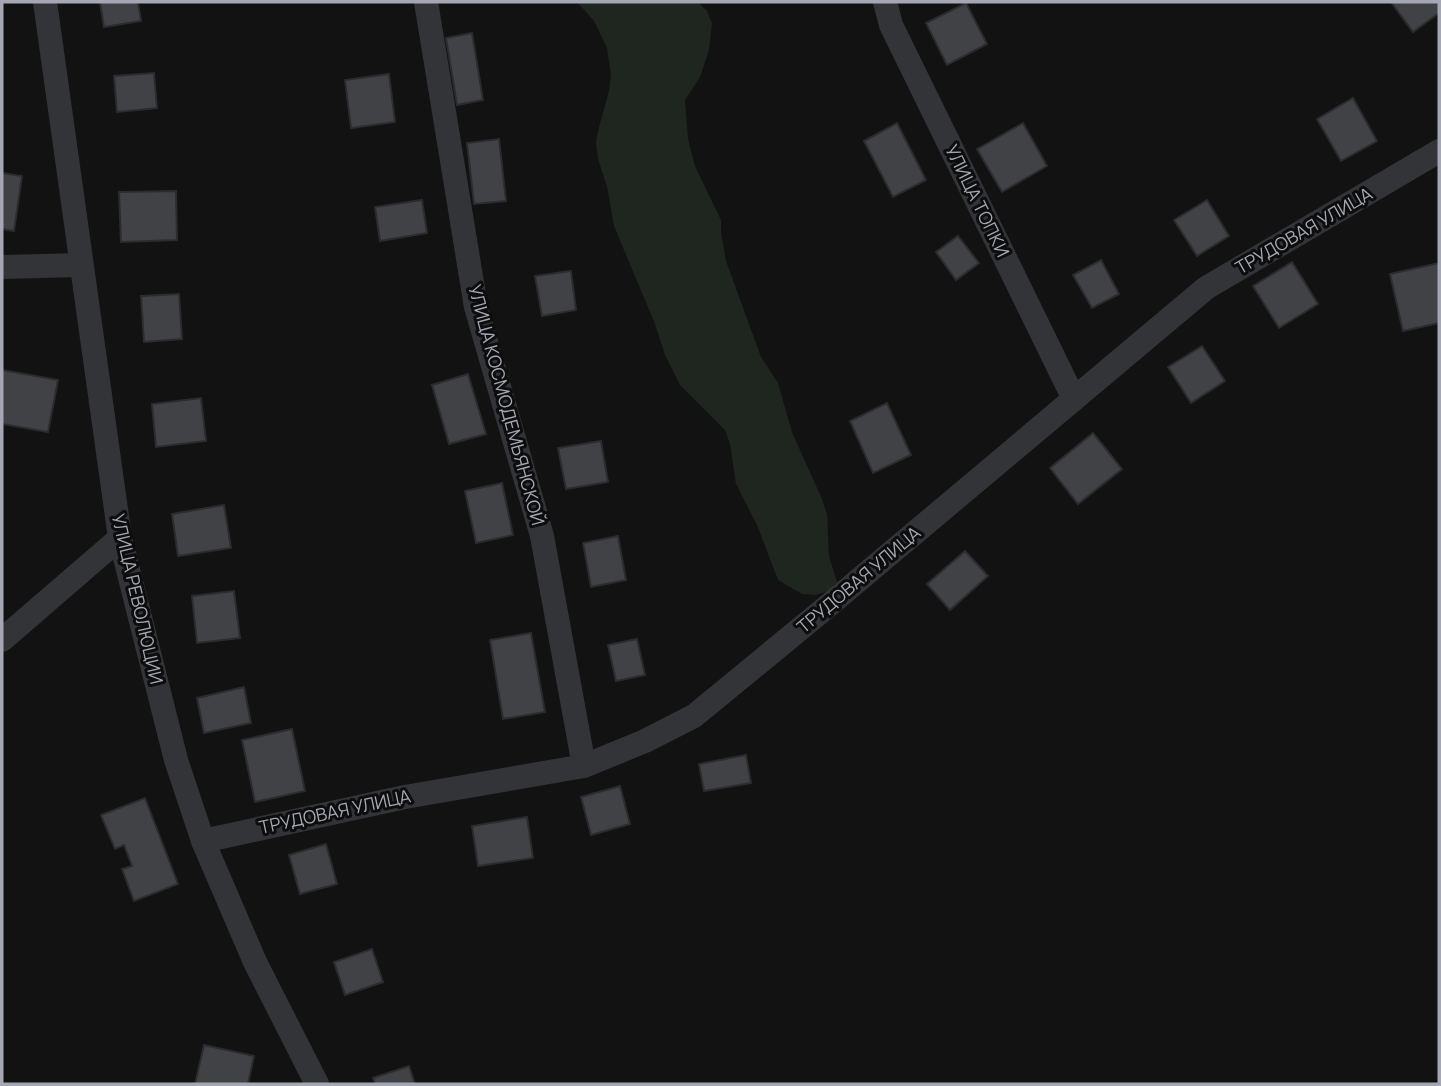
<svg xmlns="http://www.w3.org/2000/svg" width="1441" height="1086" font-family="Manrope,sans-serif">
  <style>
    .green { fill: #1f251f }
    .building { fill: #414246; stroke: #2c2c2f; stroke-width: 2 }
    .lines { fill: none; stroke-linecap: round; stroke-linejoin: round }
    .minor { stroke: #333437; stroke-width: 24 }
    .labels { text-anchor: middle; stroke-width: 6; stroke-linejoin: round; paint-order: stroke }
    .street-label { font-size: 18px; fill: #a5a8b2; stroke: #0d0d0e }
  </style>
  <rect width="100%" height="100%" fill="#121213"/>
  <path class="green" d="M 577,2 L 698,2 L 707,11 L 712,23 L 709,50 L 700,77 L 685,100 L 688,139 L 695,166 L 721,220 L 721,232 L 726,261 L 761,357 L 778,383 L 792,432 L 822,499 L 827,514 L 829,556 L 837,582 L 828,591 L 816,595 L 802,594 L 778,580 L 757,525 L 736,484 L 730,444 L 725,430 L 680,385 L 665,355 L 655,324 L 614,226 L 607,186 L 598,159 L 596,143 L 598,131 L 609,91 L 611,75 L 607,48 L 594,21 Z"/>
  <g class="building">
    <path d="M 100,2 L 138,2 L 141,21 L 104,27 Z"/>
    <path d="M 1391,2 L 1439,2 L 1439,13 L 1413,32 Z"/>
    <path d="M 966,3 L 987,44 L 947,65 L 926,23 Z"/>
    <path d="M 472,33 L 483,100 L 457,105 L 446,38 Z"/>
    <path d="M 154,73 L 157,108 L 117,112 L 114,76 Z"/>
    <path d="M 389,74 L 395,122 L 351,128 L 345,80 Z"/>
    <path d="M 1353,98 L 1377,141 L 1341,161 L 1317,119 Z"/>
    <path d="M 897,123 L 926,180 L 893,197 L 864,141 Z"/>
    <path d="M 1023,123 L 1047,166 L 1002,192 L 977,149 Z"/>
    <path d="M 499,139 L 506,201 L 474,204 L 467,143 Z"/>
    <path d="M 2,173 L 22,176 L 14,231 L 2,229 Z"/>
    <path d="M 176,191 L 177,240 L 121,242 L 119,192 Z"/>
    <path d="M 422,200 L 427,233 L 380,241 L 375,207 Z"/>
    <path d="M 1207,200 L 1229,236 L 1197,256 L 1174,220 Z"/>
    <path d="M 958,236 L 979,263 L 956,280 L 936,252 Z"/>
    <path d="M 1101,260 L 1119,294 L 1092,308 L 1073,275 Z"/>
    <path d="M 1292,262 L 1318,304 L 1279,328 L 1253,286 Z"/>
    <path d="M 1439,263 L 1439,323 L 1403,331 L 1390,274 Z"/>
    <path d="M 571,271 L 576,310 L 542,316 L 535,276 Z"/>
    <path d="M 179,294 L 182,339 L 144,342 L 141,296 Z"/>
    <path d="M 1202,346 L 1225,381 L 1191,403 L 1168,367 Z"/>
    <path d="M 2,370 L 58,380 L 48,432 L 2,424 Z"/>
    <path d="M 468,374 L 486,434 L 449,444 L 432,385 Z"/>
    <path d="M 201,398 L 206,441 L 156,447 L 152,404 Z"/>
    <path d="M 887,403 L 911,455 L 873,473 L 850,421 Z"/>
    <path d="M 1093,433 L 1122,469 L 1078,504 L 1050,468 Z"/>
    <path d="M 601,441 L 608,482 L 566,489 L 558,448 Z"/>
    <path d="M 502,483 L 513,535 L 476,543 L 465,491 Z"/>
    <path d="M 224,505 L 231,548 L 178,556 L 172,514 Z"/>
    <path d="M 618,536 L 626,580 L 591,587 L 583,543 Z"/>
    <path d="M 965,551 L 988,576 L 950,610 L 927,584 Z"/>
    <path d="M 234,591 L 240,638 L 197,643 L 192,596 Z"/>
    <path d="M 531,633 L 545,712 L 503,719 L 490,640 Z"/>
    <path d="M 637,639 L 645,675 L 616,681 L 608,645 Z"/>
    <path d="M 244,687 L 251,723 L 204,733 L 197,698 Z"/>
    <path d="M 292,729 L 305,791 L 255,802 L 242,740 Z"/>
    <path d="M 746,755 L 751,783 L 704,791 L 699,764 Z"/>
    <path d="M 620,786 L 630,824 L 591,835 L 581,797 Z"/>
    <path d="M 145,798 L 178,884 L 134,901 L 122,869 L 132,866 L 124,845 L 115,849 L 101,815 Z"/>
    <path d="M 527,817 L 533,858 L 478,866 L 472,826 Z"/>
    <path d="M 326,844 L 337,884 L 300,894 L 289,855 Z"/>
    <path d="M 372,949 L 383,982 L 345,995 L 334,962 Z"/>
    <path d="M 204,1045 L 254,1056 L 248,1084 L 195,1084 Z"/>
    <path d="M 409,1066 L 415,1084 L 375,1084 L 373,1078 Z"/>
  </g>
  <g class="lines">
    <g class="minor">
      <path d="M 45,2 L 120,538 L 176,760 L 203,841 L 255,962 L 317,1084"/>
      <path d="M 426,2 L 476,307 L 542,536 L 584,766"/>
      <path d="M 885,2 L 891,25 L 1074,399"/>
      <path d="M 2,267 L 81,265"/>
      <path d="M 2,640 L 120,538"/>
      <path d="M 203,841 L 405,797 L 584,766 L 645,741 L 694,716 L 823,610 L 1206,288 L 1439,151"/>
    </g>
  </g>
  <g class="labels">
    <g class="street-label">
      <text transform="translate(977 201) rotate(64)" y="6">УЛИЦА ТОПКИ</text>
      <text transform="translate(1304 231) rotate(-30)" y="6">ТРУДОВАЯ УЛИЦА</text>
      <text transform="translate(506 405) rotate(75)" y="6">УЛИЦА КОСМОДЕМЬЯНСКОЙ</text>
      <text transform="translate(859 580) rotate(-40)" y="6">ТРУДОВАЯ УЛИЦА</text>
      <text transform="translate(137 599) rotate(77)" y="6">УЛИЦА РЕВОЛЮЦИИ</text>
      <text transform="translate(335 812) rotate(-12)" y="6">ТРУДОВАЯ УЛИЦА</text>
    </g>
  </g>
  <rect width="1441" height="1086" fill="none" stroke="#a5a8b2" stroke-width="7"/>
</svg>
